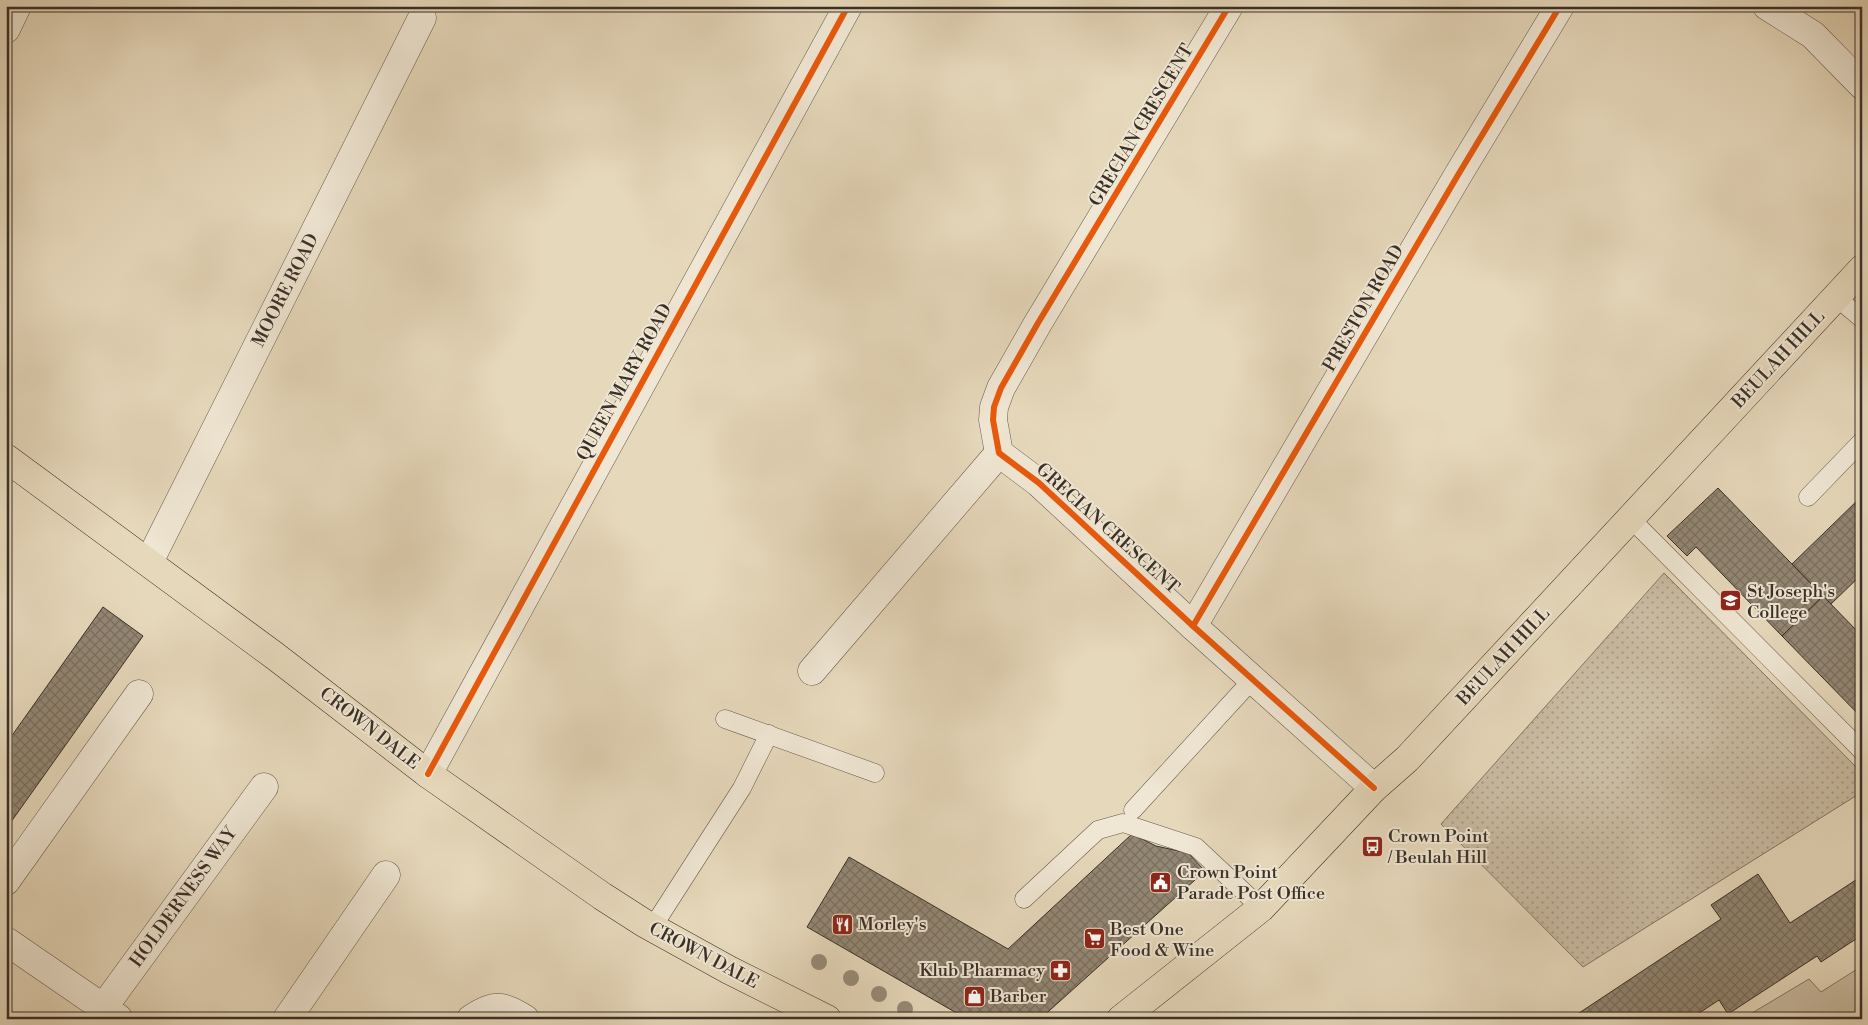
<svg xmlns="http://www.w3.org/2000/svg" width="1868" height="1025" font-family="'Libre Bodoni',serif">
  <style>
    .grass { fill: #c9bba2; stroke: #827665 }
    .park { fill: url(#park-dots); stroke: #827665 }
    .building { fill: url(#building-cross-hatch); stroke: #3a3028 }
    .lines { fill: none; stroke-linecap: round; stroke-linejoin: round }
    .lane-casing { stroke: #655a4d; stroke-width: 19 }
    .street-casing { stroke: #655a4d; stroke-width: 29 }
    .primary-casing { stroke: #3a3028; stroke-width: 29 }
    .lane { stroke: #efe6d3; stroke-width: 18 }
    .street { stroke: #efe6d3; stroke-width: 28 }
    .primary { stroke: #e6d8bb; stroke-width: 28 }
    .cycleway-casing { stroke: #efe6d3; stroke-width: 9 }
    .cycleway { stroke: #e8590c; stroke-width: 6 }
    .tree { fill: #978b77 }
    .labels { text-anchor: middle; stroke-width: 4; stroke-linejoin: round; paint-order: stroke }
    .street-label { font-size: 18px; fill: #3a3028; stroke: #efe6d3 }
    .poi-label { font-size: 18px; fill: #3a3028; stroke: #efe6d3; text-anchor: start }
  </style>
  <defs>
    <pattern id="park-dots" width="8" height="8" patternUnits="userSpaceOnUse" patternTransform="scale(1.25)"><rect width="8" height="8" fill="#c9bba2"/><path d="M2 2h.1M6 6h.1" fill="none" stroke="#a49884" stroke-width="1.8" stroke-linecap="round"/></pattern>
    <pattern id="building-cross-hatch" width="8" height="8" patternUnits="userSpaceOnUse" patternTransform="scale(1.25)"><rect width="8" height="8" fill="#938774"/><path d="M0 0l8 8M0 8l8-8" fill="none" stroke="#796f5f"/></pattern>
  </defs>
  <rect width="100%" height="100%" fill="#e6d8bb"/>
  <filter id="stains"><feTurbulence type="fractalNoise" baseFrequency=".004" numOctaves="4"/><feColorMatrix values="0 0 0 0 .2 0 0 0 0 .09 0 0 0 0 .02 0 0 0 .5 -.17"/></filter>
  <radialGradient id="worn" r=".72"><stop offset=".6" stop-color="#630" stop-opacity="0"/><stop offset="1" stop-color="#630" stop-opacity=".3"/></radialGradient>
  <path class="grass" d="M 1862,966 L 1862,1019 L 1742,1019 L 1809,979 L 1821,992 Z"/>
  <path class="park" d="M 1664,573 L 1862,773 L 1862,792 L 1583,967 L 1441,824 Z"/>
  <g class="building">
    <path d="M 1718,488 L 1823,596 L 1782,636 L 1696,547 L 1687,556 L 1667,536 Z"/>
    <path d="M 1862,496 L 1862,574 L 1831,604 L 1792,564 Z"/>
    <path d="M 1823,596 L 1862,636 L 1862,718 L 1782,636 Z"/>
    <path d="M 103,607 L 143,636 L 6,829 L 6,744 Z"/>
    <path d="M 1132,834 L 1156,846 L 1188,853 L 1205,871 L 1040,1019 L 967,1019 L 807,927 L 849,857 L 1008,949 Z"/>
    <path d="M 1758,874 L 1790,923 L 1862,876 L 1862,935 L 1821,962 L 1817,956 L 1728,1014 L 1719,1000 L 1690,1019 L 1570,1019 L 1721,919 L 1711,905 Z"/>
  </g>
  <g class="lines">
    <defs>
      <g id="lane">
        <path d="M 1836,297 L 1862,319"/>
        <path d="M 1808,497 L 1862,441"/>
        <path d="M 1630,518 L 1862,751"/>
        <path d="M 725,719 L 875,773"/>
        <path d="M 1133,810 L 1253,679"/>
        <path d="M 1024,899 L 1098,830 L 1123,823 L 1196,847 L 1261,908"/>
        <path d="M 652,928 L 742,788 L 769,734"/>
      </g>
      <g id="street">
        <path d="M 1229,6 L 1038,323 L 1001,388 L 994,407 L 993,420 L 999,453 L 1039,483 L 1193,626 L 1374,788"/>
        <path d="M 1767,6 L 1813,35 L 1862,85"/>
        <path d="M 6,29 L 17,6"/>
        <path d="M 149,562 L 422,18"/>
        <path d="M 1193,626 L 1458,175 L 1560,6"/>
        <path d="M 812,671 L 999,453"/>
        <path d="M 428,774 L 848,6"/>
        <path d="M 6,881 L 139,694"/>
        <path d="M 6,941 L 118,1018"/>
        <path d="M 103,1008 L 264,787"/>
        <path d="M 287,1019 L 386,875"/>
        <path d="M 471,1019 C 494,1003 502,1005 525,1019"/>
      </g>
      <g id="primary">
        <path d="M 6,458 L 275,656 L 428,774 L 602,896 L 644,923 L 729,970 L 827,1019"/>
        <path d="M 1121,1019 L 1261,908 L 1374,788 L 1407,759 L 1862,269"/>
      </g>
    </defs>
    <use href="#lane" class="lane-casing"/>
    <use href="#street" class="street-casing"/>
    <use href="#primary" class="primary-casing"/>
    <use href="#lane" class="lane"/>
    <use href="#street" class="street"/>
    <use href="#primary" class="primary"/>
    <defs>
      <g id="cycleway">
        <path d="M 1229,6 L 1038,323 L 1001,388 L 994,407 L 993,420 L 999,453 L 1039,483 L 1193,626 L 1374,788"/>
        <path d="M 1193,626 L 1458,175 L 1560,6"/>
        <path d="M 428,774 L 848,6"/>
      </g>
    </defs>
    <use href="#cycleway" class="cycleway-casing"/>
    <use href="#cycleway" class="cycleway"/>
  </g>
  <g class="tree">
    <circle cx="819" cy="962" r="8"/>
    <circle cx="851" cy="978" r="8"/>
    <circle cx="879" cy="994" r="8"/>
    <circle cx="905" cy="1009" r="8"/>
  </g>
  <defs>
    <symbol id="school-square" viewBox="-11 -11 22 22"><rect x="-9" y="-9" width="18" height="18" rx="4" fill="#8f2418" stroke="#efe6d3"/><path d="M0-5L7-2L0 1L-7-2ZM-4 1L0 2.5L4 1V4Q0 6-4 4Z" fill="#fff"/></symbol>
    <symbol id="bus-square" viewBox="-11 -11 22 22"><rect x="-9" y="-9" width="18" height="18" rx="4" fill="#8f2418" stroke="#efe6d3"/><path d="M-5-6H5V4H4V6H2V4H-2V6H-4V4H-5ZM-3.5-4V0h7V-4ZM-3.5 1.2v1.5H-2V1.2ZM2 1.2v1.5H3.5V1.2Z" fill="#fff"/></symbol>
    <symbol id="civic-square" viewBox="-11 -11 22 22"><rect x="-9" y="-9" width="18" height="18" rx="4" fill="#8f2418" stroke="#efe6d3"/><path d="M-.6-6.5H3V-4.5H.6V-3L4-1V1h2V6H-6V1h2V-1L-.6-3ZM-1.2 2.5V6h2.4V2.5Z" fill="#fff"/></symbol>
    <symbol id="restaurant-square" viewBox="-11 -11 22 22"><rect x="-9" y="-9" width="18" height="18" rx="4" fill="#8f2418" stroke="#efe6d3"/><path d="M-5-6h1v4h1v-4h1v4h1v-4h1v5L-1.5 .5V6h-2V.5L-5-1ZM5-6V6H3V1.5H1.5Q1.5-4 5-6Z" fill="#fff"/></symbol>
    <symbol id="supermarket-square" viewBox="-11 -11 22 22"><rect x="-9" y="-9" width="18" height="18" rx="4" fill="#8f2418" stroke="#efe6d3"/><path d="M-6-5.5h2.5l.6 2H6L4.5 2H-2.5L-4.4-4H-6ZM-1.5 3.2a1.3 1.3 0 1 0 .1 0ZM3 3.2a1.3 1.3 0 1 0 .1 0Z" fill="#fff"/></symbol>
    <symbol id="pharmacy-square" viewBox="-11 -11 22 22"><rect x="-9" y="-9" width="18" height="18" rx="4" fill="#8f2418" stroke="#efe6d3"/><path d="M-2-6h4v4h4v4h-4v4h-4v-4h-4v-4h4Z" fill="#fff"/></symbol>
    <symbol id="shop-square" viewBox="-11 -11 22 22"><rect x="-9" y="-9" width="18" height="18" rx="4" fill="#8f2418" stroke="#efe6d3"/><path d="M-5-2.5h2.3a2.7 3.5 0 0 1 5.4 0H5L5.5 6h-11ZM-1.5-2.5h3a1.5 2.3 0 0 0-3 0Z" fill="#fff"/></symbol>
  </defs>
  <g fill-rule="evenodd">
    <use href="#school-square" x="1718" y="588" width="25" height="25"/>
    <use href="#bus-square" x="1360" y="834" width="25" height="25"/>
    <use href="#civic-square" x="1148" y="870" width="25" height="25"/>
    <use href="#restaurant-square" x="830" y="912" width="25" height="25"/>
    <use href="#supermarket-square" x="1082" y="926" width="25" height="25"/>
    <use href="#pharmacy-square" x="1048" y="958" width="25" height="25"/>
    <use href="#shop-square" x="962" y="984" width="25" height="25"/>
  </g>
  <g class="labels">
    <g class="street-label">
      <text transform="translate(1141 125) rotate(-59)" y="6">GRECIAN CRESCENT</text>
      <text transform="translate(285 290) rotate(-63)" y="6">MOORE ROAD</text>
      <text transform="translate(1363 308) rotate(-60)" y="6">PRESTON ROAD</text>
      <text transform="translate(1778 359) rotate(-47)" y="6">BEULAH HILL</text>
      <text transform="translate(624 382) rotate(-61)" y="6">QUEEN MARY ROAD</text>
      <text transform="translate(1108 528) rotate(42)" y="6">GRECIAN CRESCENT</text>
      <text transform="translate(1503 656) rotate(-47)" y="6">BEULAH HILL</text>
      <text transform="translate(370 728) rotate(38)" y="6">CROWN DALE</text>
      <text transform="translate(183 897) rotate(-54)" y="6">HOLDERNESS WAY</text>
      <text transform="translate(704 955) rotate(28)" y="6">CROWN DALE</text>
    </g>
    <g class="poi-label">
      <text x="1747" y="597">St Joseph's<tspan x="1747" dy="21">College</tspan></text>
      <text x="1388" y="842">Crown Point<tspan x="1388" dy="21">/ Beulah Hill</tspan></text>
      <text x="1177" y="878">Crown Point<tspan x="1177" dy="21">Parade Post Office</tspan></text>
      <text x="858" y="930">Morley's</text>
      <text x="1110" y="935">Best One<tspan x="1110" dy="21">Food &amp; Wine</tspan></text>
      <text x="1045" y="976" text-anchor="end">Klub Pharmacy</text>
      <text x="990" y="1002">Barber</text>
    </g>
  </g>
  <rect width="1868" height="1025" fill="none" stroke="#e6d8bb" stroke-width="25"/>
  <rect x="8" y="8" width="1853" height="1010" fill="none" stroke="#3a3028" stroke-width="2.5"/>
  <rect x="12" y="12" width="1843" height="1000" fill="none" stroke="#3a3028"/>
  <rect width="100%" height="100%" filter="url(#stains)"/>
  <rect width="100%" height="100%" fill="url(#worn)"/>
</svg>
